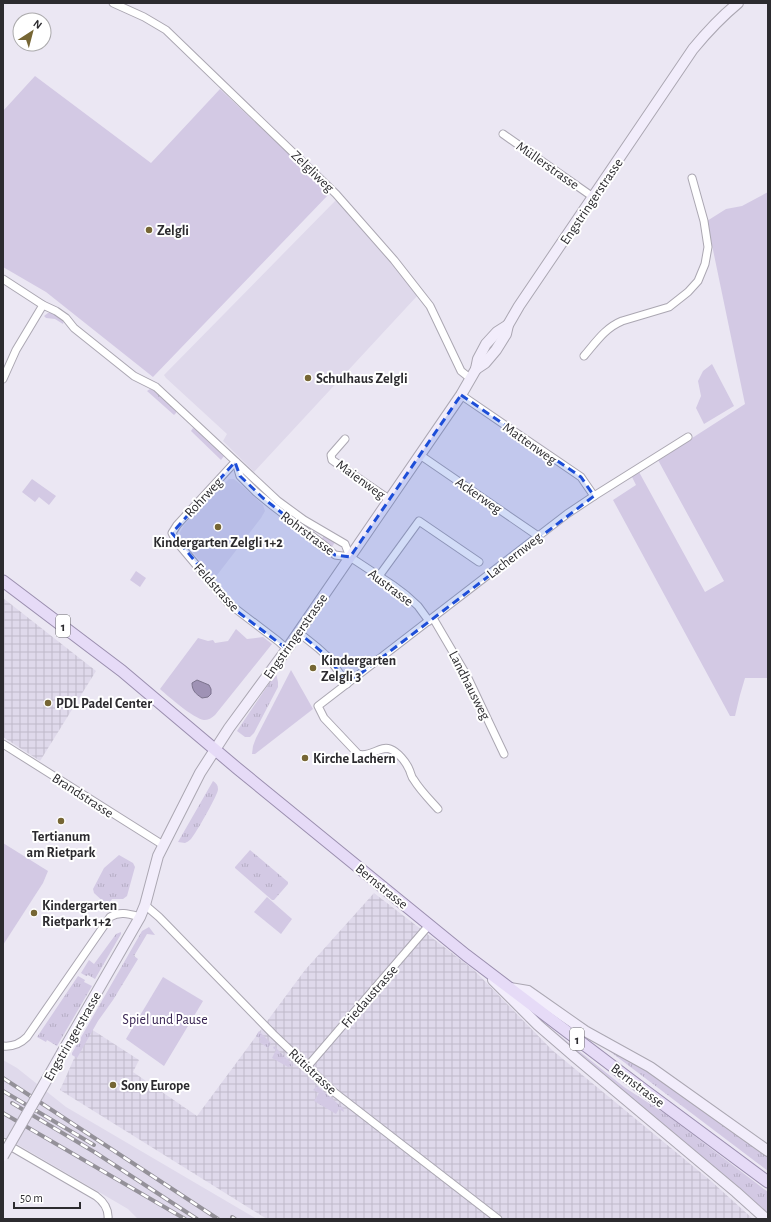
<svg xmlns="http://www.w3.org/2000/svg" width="771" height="1222" font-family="'Alegreya Sans',sans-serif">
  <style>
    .built { fill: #dfd9eb }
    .industrial { fill: url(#industrial-grid) }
    .grass { fill: url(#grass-tufts) }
    .green { fill: #d3c9e4 }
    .water { fill: #9f92b5; stroke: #7c738d }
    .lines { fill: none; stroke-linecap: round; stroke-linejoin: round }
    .street-casing { stroke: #aba7b2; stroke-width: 9 }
    .secondary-casing { stroke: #aba7b2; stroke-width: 12 }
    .primary-casing { stroke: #9a8eae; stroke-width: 13 }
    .street { stroke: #fff; stroke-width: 7 }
    .secondary { stroke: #f2edfb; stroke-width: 10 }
    .primary { stroke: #e6dbf7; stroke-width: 11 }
    .rail-casing { stroke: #949199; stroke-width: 4 }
    .rail { stroke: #fff; stroke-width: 2.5; stroke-dasharray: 8; stroke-linecap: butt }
    .secondary-bridge-casing { stroke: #aba7b2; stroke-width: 12; stroke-linecap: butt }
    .secondary-bridge { stroke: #f2edfb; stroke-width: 10 }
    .marked { fill: #1d4ed8; fill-opacity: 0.2; stroke: #1d4ed8; stroke-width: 3; stroke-dasharray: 8 5; stroke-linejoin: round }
    .poi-dot { fill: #766634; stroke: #fff; stroke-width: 1.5 }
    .labels { text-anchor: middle; stroke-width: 4; stroke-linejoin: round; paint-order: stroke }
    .shield { fill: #fff; stroke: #6b6b6d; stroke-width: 1 }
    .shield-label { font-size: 13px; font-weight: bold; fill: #2c2b2f }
    .street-label { font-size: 14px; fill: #2c2b2f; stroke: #fff }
    .poi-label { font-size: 14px; font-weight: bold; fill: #2c2b2f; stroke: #fff; text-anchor: start }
    .park-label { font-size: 14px; fill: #3a2654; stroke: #fff }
  </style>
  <defs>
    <pattern id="industrial-grid" width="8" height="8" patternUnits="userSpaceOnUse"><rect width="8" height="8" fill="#dfd9eb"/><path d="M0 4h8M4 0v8" fill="none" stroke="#c0baca"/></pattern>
    <pattern id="grass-tufts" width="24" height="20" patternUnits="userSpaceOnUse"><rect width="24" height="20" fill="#d3c9e4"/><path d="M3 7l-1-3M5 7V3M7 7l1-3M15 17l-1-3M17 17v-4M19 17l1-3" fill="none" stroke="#b5adc4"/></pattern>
  </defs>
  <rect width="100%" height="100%" fill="#ebe7f3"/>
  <g class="built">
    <path d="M 337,199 L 375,242 L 418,295 L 254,472 L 223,441 L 227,434 L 166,378 L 164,375 Z"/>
    <path d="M 229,479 L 234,479 L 239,483 L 263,505 L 265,511 L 261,518 L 214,579 L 180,536 L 180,532 L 184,525 Z"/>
    <path d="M 3,1060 L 17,1068 L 66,1107 L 257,1219 L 141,1219 L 137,1218 L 128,1209 L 3,1136 Z"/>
  </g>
  <g class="industrial">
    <path d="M 3,598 L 96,671 L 40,761 L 3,737 Z"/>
    <path d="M 374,893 L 474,970 L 552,1050 L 711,1181 L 753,1219 L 267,1219 L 60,1090 L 88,1027 L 139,1060 L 133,1072 L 197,1116 L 305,970 Z"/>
  </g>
  <g class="grass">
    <path d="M 48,313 L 55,313 L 64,321 L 63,324 L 55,319 L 46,318 L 44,316 Z"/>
    <path d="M 150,389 L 154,390 L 176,410 L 176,413 L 174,415 L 147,391 Z"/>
    <path d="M 193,428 L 196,429 L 224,456 L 221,460 L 191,431 Z"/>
    <path d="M 325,534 L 336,541 L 331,548 L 321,540 Z"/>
    <path d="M 276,673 L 278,682 L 278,687 L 254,733 L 250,737 L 245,737 L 237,731 Z"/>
    <path d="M 213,781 C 216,783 218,785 218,789 C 219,793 195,835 191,839 C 189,841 187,842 185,843 L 178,842 Z"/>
    <path d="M 250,850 L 288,882 L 288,884 L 274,900 L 272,900 L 235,868 L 235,867 Z"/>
    <path d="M 119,855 L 133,863 L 135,867 L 127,896 L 123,899 L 112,899 L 108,906 L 94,893 L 93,889 L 104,868 Z"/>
    <path d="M 149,927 L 155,935 L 147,934 L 134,956 L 138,959 L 113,1000 L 98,1021 L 77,1058 L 72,1055 L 72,1053 L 142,931 Z"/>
    <path d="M 121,932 L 121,934 L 95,979 L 88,975 L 86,976 L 81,973 L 89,960 L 94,964 L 116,934 Z"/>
    <path d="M 78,976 L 85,980 L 84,982 L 92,986 L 57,1046 L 47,1040 L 46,1042 L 37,1037 Z"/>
    <path d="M 544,1023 L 624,1087 L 667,1115 L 768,1192 L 768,1217 L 542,1024 Z"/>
    <path d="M 259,1031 L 271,1043 L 268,1048 L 259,1042 L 261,1039 L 256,1036 Z"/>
    <path d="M 274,1046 L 293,1065 L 292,1066 L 288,1067 L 272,1058 L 276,1050 L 273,1048 Z"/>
    <path d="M 605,1046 L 638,1064 L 768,1155 L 768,1171 L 604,1047 Z"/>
    <path d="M 317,1086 L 343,1108 L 344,1112 L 339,1109 L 336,1114 L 314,1101 L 319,1093 L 313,1090 Z"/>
  </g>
  <g class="green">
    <path d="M 35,76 L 151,163 L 220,89 L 330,193 L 153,377 L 46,292 L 3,267 L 3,111 Z"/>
    <path d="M 768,192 L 768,678 L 745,678 L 740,695 L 735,716 L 730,716 L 613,500 L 636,485 L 632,477 L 639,472 L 705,592 L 724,581 L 658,460 L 745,404 L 707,221 L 726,209 L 742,206 Z"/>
    <path d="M 712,364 L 734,406 L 704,424 L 696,408 L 701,396 L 698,381 L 703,371 Z"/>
    <path d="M 32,479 L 56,496 L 49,505 L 39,497 L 35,502 L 22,492 Z"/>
    <path d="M 136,571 L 146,578 L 140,587 L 130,580 Z"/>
    <path d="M 236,629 L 247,639 L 263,637 L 272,644 L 215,715 C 212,718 208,720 204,720 C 193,718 169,697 160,689 L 198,638 L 208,641 L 213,640 L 215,643 L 228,641 Z"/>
    <path d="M 291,670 L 313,709 L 255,754 L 252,754 L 253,746 L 256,738 Z"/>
    <path d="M 3,843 L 48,871 L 43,883 L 3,945 Z"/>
    <path d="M 267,897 L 292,919 L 281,934 L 254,912 Z"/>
    <path d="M 163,977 L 203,1001 L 164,1066 L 126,1039 Z"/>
  </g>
  <path class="water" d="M 197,680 L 209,685 L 211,689 L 211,694 L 208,697 L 202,698 C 196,694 192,691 192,683 Z"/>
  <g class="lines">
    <defs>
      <g id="street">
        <path d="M 113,3 L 144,17 L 166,30 L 336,194 L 394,260 L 430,306 L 461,371 L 471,379"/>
        <path d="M 503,134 L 593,197"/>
        <path d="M 3,279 L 43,305 L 56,311 L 66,318 L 74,328 L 134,376 L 156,387 L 278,501 L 304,520 L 345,544 L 350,557"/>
        <path d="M 584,356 C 596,342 605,328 622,321 L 669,307 L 688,292 L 698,281 L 705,264 L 708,247 L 704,221 L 692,178"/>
        <path d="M 3,379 L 16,350 L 43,305"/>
        <path d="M 461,395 L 581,477 L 594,496"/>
        <path d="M 345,439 L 331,455 L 332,460 L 390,500"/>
        <path d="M 420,455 L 538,536"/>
        <path d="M 235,462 L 177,525 L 172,533 L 176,541 L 228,603 L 278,641 L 287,649"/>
        <path d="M 236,462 L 240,476 L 256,492 L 273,506 L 325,546 L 335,555 L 350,557 L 394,586 L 406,595 L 418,606 L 429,621"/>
        <path d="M 379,576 L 419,521 L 479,562"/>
        <path d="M 433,618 L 467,676 L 504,754"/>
        <path d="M 298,632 L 318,648 L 329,658 L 347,684"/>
        <path d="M 3,744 L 163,845"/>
        <path d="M 438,809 C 430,800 420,790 414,780 C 411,777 411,773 409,769 C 406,762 398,752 390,749 C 380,745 371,758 358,754 L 324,718 L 318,706 L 567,514 L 594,496 L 688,437"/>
        <path d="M 145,905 L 159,917 L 273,1034 L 334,1092 L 498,1219"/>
        <path d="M 3,1046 C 13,1047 20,1044 27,1037 L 110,917 C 120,911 129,914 140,917"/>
        <path d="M 307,1067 L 430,924"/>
        <path d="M 3,1142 L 96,1196 C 104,1202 109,1209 108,1219"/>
      </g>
      <g id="secondary">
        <path d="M 476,369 L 485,363 L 496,350 L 506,334 L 508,325 L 519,306 L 693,49 C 707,32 721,17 738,3"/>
        <path d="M 493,980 L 538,1025 L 575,1057 L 736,1192 L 766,1219"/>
        <path d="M 510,988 L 528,991 L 585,1031 L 650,1067 L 768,1151"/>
        <path d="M 63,1051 L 140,917 L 145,905 L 158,856 L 200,773 L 229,728 L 287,649 L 461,395 L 476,369 L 478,359 L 486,344 L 497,332 L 508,325"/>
      </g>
      <path id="primary" d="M 3,581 L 122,671 L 238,769 L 466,955 L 644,1090 L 768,1182"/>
    </defs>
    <use href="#street" class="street-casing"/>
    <use href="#secondary" class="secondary-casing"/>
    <use href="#primary" class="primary-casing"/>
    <use href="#street" class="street"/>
    <use href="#secondary" class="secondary"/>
    <use href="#primary" class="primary"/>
    <defs>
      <g id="rail">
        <path d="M 3,1078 L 218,1219"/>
        <path d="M 3,1091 L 94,1145"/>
        <path d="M 12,1103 L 96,1153 L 197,1219"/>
        <path d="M 3,1113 L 185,1219"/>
        <path d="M 232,1217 L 235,1219"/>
      </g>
    </defs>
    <use href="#rail" class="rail-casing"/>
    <use href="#rail" class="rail"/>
    <defs>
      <path id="secondary-bridge" d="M 3,1156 L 63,1051"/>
    </defs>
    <use href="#secondary-bridge" class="secondary-bridge-casing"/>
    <use href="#secondary-bridge" class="secondary-bridge"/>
  </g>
  <path class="marked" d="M 461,395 L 581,477 L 594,496 L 347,684 L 329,658 L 298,632 L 287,649 L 234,609 L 172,533 L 235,462 L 240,476 L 263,498 L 335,555 L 350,557 Z"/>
  <g class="poi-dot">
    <circle cx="149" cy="230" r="4"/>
    <circle cx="308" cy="378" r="4"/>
    <circle cx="218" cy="527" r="4"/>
    <circle cx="313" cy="668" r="4"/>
    <circle cx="48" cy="703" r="4"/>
    <circle cx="305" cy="758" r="4"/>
    <circle cx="61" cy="821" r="4"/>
    <circle cx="34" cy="913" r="4"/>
    <circle cx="113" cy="1085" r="4"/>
  </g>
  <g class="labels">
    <g class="shield">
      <rect x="56" y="615" width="14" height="22" rx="3"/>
      <rect x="570" y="1028" width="14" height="22" rx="3"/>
    </g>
    <g class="shield-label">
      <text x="63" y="631">1</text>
      <text x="577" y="1044">1</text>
    </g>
    <g class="street-label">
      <text transform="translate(548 165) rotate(35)" y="5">Müllerstrasse</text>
      <text transform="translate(313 171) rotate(44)" y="5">Zelgliweg</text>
      <text transform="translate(591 201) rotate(-56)" y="5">Engstringerstrasse</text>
      <text transform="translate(530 443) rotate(35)" y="5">Mattenweg</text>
      <text transform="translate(361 479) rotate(36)" y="5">Maienweg</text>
      <text transform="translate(479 495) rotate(35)" y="5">Ackerweg</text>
      <text transform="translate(203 497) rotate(-47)" y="5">Rohrweg</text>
      <text transform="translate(308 533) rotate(37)" y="5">Rohrstrasse</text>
      <text transform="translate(514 555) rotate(-38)" y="5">Lachernweg</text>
      <text transform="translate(217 587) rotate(48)" y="5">Feldstrasse</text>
      <text transform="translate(391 587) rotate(37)" y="5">Austrasse</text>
      <text transform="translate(295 636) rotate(-55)" y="5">Engstringerstrasse</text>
      <text transform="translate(470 685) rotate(63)" y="5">Landhausweg</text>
      <text transform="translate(83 795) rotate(33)" y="5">Brandstrasse</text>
      <text transform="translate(382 886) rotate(39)" y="5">Bernstrasse</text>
      <text transform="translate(369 996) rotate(-49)" y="5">Friedaustrasse</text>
      <text transform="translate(72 1036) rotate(-60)" y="5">Engstringerstrasse</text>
      <text transform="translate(313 1071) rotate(43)" y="5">Rütistrasse</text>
      <text transform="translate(638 1085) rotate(37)" y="5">Bernstrasse</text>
    </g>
    <g class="poi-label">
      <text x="157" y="235">Zelgli</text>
      <text x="316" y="383">Schulhaus Zelgli</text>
      <text x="218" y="547" text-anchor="middle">Kindergarten Zelgli 1+2</text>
      <text x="321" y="665">Kindergarten<tspan x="321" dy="16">Zelgli 3</tspan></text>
      <text x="56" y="708">PDL Padel Center</text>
      <text x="313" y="763">Kirche Lachern</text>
      <text x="61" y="841" text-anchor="middle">Tertianum<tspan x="61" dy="16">am Rietpark</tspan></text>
      <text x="42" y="910">Kindergarten<tspan x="42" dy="16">Rietpark 1+2</tspan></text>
      <text x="121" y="1090">Sony Europe</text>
    </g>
    <g class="park-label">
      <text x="165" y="1024">Spiel und Pause</text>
    </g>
  </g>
  <rect width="771" height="1222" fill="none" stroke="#2c2b2f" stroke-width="8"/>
  <g transform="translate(32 32) rotate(36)"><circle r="19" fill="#ffffff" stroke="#abaaac"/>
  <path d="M0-3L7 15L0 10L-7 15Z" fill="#766634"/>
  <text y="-6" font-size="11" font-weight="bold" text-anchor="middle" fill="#2c2b2f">N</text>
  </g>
  <path d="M14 1202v6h66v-6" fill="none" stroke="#2c2b2f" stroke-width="2"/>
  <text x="20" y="1202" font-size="12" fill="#2c2b2f" stroke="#ffffff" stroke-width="3" paint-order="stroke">50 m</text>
</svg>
